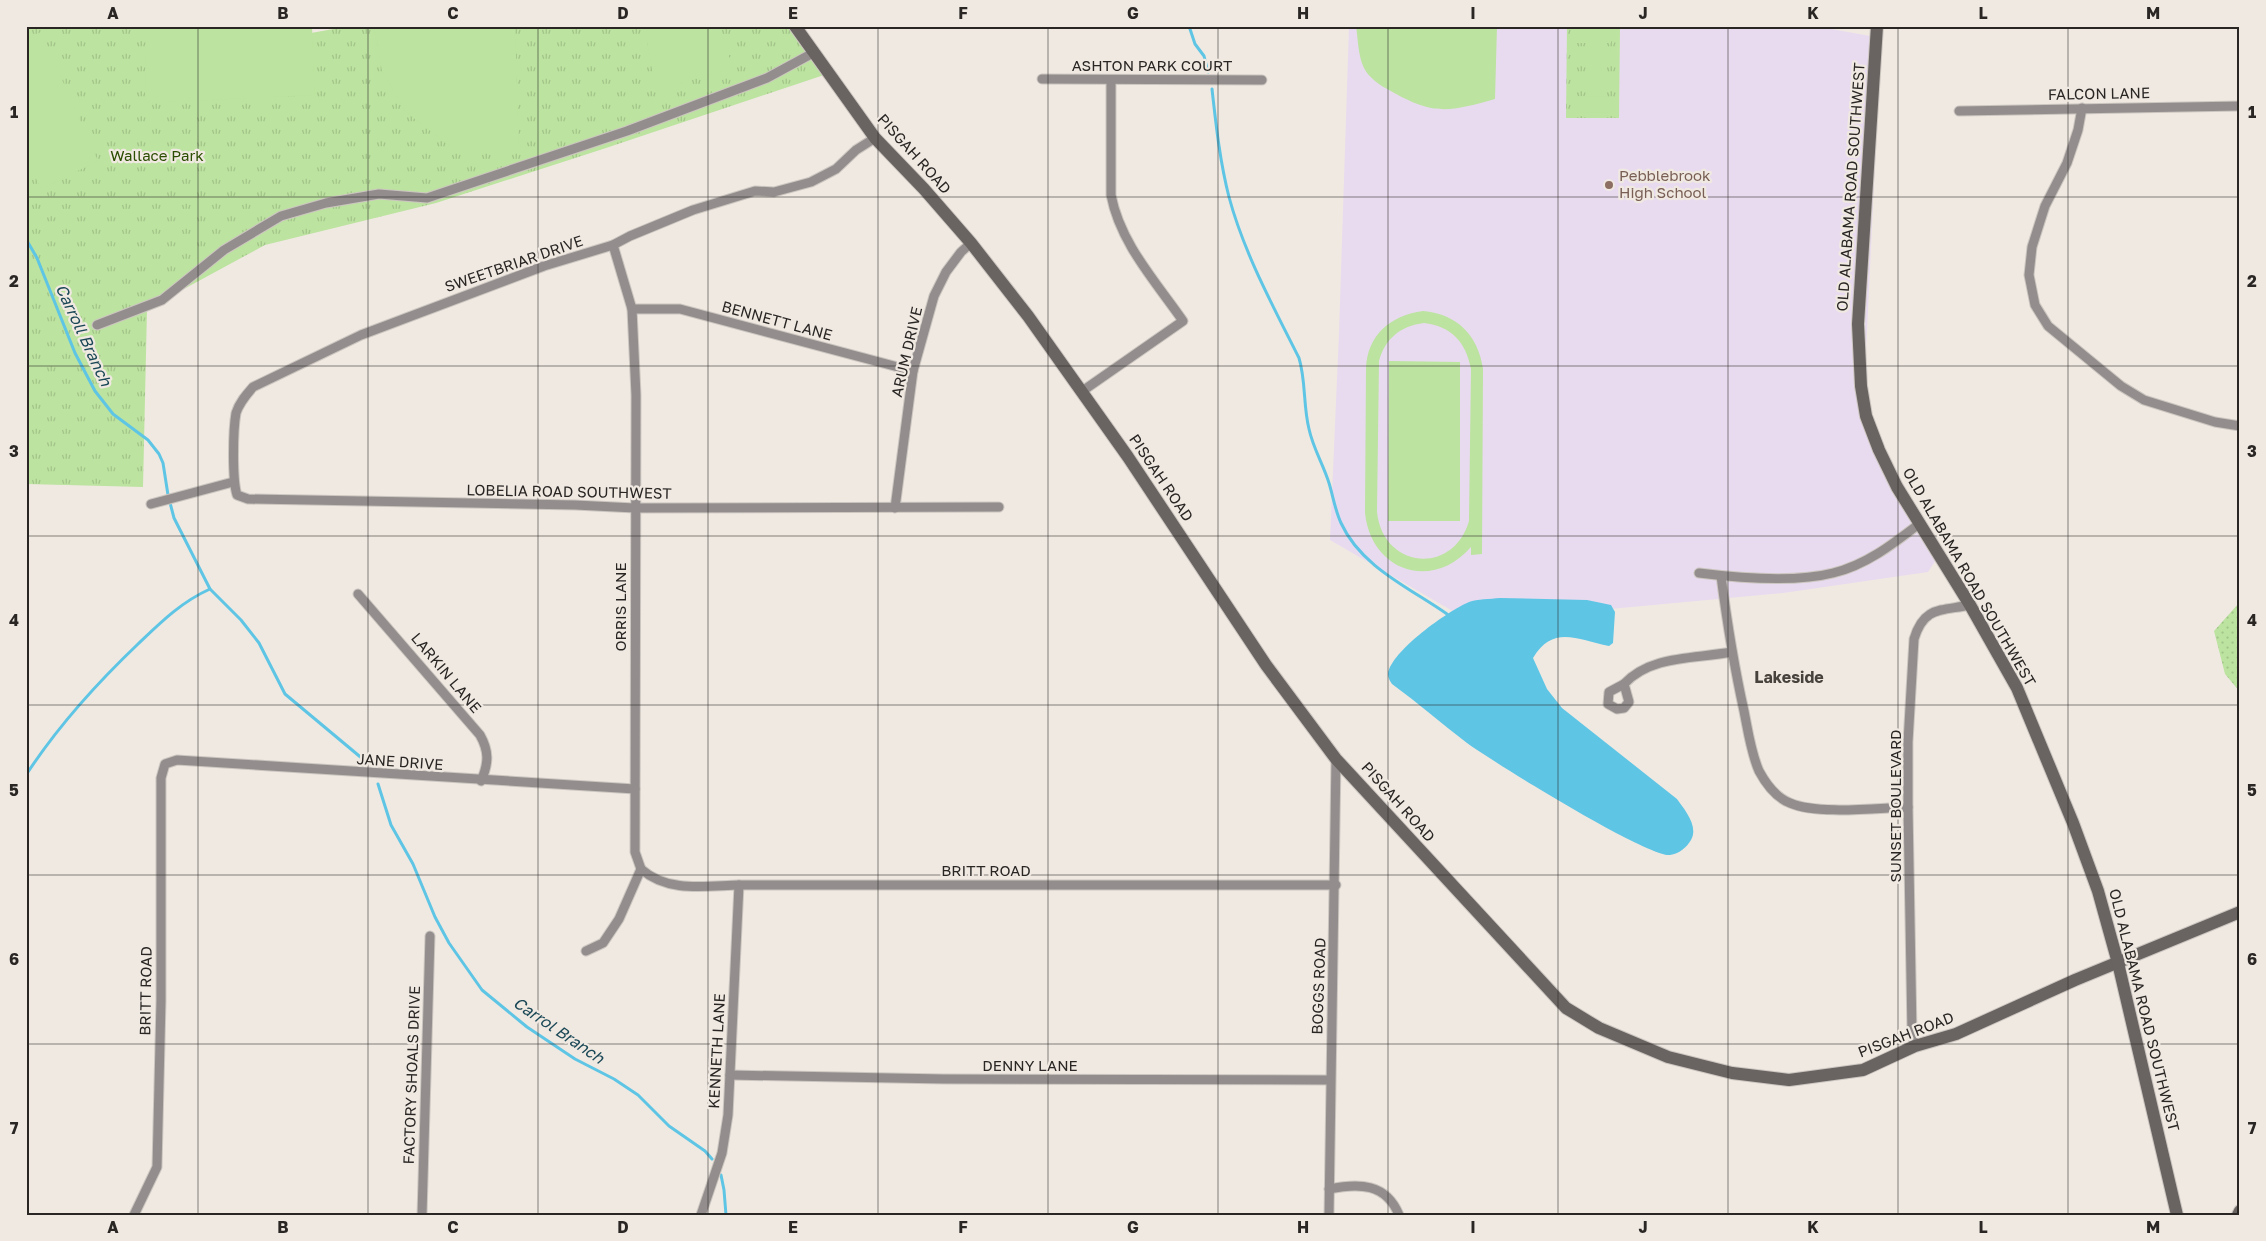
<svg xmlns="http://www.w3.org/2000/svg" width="2266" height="1241" font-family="'Golos Text',sans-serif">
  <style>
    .education { fill: #e8dbef }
    .grass { fill: url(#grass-dots) }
    .park { fill: url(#park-tufts) }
    .pitch { fill: #bce39f; fill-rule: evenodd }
    .water { fill: #5ec5e5 }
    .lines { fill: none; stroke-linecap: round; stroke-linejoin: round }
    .stream { stroke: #5ec5e5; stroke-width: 3 }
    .street-casing { stroke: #ccc6c0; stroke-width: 11 }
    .secondary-casing { stroke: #ccc6c0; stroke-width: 14 }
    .street { stroke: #938e8d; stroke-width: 9 }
    .secondary { stroke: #696361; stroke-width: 12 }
    .grid { fill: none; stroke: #292624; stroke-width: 1; stroke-opacity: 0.55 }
    .education-dot { fill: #8d6e63; stroke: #f0e9e2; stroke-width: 2 }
    .labels { text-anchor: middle; stroke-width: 4.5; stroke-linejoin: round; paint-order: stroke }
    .street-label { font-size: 15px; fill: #292624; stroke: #f0e9e2 }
    .park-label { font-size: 15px; fill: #2a4d00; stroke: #f0e9e2 }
    .education-label { font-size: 15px; fill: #785e54; stroke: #f0e9e2; text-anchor: start }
    .water-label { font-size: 16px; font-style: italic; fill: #1b4856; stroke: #f0e9e2 }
    .neighbourhood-label { font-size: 16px; font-weight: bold; fill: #47423c; stroke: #f0e9e2 }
    .neatline { fill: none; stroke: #292624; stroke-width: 2 }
    .grid-label { font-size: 16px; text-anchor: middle; font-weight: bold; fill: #292624 }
  </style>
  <defs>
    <pattern id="grass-dots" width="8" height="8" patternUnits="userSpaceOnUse" patternTransform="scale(1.25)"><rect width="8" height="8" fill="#bce39f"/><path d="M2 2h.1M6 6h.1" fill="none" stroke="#a2c389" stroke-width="1.8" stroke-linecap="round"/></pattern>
    <pattern id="park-tufts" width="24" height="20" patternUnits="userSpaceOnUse" patternTransform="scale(1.25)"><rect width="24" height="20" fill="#bce39f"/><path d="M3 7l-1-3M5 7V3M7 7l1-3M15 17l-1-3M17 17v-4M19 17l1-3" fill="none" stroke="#a2c389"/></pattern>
  </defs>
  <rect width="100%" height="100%" fill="#f0e9e2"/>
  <path class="education" d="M 1349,26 L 1815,26 L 1881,38 L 1864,394 L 1891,470 L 1937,558 L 1928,572 L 1783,593 L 1513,618 L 1456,613 L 1330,540 L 1339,333 Z"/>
  <path class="grass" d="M 2240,596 L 2240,692 L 2225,674 L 2214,631 L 2239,603 Z"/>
  <g class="park">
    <path d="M 199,26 L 311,33 L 350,26 L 794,26 L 827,74 L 606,148 L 436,203 L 265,245 L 147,309 L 143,487 L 26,484 L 26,27 Z"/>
    <path d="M 1567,26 L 1620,26 L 1619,118 L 1566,118 Z"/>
  </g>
  <g class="pitch">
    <path d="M 381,26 L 515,26 L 519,147 L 451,147 L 406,112 L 382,71 L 374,27 Z"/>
    <path d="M 644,26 L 709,26 L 717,31 L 734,67 L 656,91 Z"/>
    <path d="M 1356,26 L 1497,26 L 1495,99 C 1448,112 1434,116 1389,90 C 1381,86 1368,77 1364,68 C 1358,56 1358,39 1356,26 Z"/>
    <path d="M 146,27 L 312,27 L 315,95 L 145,103 Z"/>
    <rect x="1576" y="27" width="35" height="16"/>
    <path d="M 41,32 L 98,161 L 41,189 L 26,158 L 26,39 Z"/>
    <path d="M 1576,48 L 1611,48 L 1610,64 L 1576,64 Z"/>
    <rect x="1576" y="75" width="34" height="16"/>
    <path d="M 1576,96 L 1610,97 L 1610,113 L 1576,112 Z"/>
    <path d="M 1423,311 C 1457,314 1478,335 1483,369 L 1482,554 L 1471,555 L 1471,547 C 1432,592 1371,571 1365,513 L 1366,369 C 1367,335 1391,315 1423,311 ZM 1424,323 C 1451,326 1466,342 1471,369 L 1469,521 C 1453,576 1383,569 1377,512 L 1379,361 C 1385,339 1400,326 1424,323 Z"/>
    <path d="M 1389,361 L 1460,362 L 1460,521 L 1388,521 Z"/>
  </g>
  <path class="water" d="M 1500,598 L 1587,600 L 1611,605 L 1615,612 L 1613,643 L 1609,646 C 1578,640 1553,624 1533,658 L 1547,689 L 1562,708 L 1677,799 C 1684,809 1699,826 1691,840 C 1687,847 1679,854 1670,855 C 1647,857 1493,762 1467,743 C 1442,724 1418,703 1392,684 C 1390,681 1388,678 1388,674 C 1391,651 1448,611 1469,602 C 1477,599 1490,599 1500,598 Z"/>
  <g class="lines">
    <g class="stream">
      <path d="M 1189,26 L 1195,44 L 1204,56 L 1208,72"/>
      <path d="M 1212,89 C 1216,125 1220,162 1229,197 C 1244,253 1273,306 1299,358 C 1306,381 1303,405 1309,429 C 1313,448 1323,464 1329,483 C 1333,496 1335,510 1341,523 C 1361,567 1410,588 1447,614"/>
      <path d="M 26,239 L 37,258 L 75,353 L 95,391 L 113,414 L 148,440 L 159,454 L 163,463 L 168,495 L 174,518 L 210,589 L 241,620 L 259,643 L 285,694 L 364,760"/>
      <path d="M 26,775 C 58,726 96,684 138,644 C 160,623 181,602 210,589"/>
      <path d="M 378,784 L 391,825 L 413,864 L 435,917 L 449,943 L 482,990 L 527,1027 L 575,1059 L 614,1079 L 638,1095 L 669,1126 L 705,1151 L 712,1159"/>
      <path d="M 721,1175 L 724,1190 L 726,1215"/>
    </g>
    <defs>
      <g id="street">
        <path d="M 1042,79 L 1262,80"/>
        <path d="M 2082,108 L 2078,130 L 2067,163 L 2045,206 L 2032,247 L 2029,275 L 2035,305 L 2048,326 L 2121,386 L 2144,400 L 2215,422 L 2240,426"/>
        <path d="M 1959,111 L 2240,106"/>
        <path d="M 875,138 L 856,150 L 836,169 L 811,182 L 774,192 L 755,191 L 693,210 L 630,236 L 613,245 L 544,266 L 361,335 L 253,387 C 246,395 239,403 236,413 C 233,430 232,479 237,495 L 248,499 L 575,505 L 635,508 L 999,507"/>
        <path d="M 632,309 L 680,309 L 913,371"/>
        <path d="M 97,325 L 162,300 L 224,250 L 281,216 L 326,203 L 379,194 L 427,198 L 627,131 L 767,78 L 813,53"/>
        <path d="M 1081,392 L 1183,321 C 1156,282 1120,243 1111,195 L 1111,80"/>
        <path d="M 151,504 L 233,482"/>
        <path d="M 895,508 L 913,371 L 934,296 L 946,272 L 961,252 L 971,243"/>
        <path d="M 1699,573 C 1739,578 1794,583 1833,573 C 1866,565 1893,544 1919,524"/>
        <path d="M 1721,576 C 1727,622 1734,666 1744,711 C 1748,731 1751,753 1759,771 C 1766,784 1775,797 1790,803 C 1818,815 1876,808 1908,807"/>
        <path d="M 358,594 L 480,735 C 489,751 489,763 481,781"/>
        <path d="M 1624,684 C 1651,655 1695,659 1731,652"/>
        <path d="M 1624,684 L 1629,702 L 1624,708 L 1617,709 L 1608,704 L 1609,692 Z"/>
        <path d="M 641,869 C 668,893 705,886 739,885 L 1336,885"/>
        <path d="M 586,951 L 603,943 L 619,919 L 641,869 L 635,852 L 636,395 L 632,309 L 613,245"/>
        <path d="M 1915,1046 L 1912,1033 L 1908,807 L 1908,742 L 1914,639 C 1924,606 1941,611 1970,605"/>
        <path d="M 730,1075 L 944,1079 L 1329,1080"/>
        <path d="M 1329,1189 C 1359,1183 1386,1183 1399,1215"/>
        <path d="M 134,1215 L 157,1167 L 161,1001 L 161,778 L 165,764 L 177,760 L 635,789"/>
        <path d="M 422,1215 L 430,936"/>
        <path d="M 701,1215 L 722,1153 L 728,1115 L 739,885"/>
        <path d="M 1329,1215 L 1336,759"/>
      </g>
      <g id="secondary">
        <path d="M 795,26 L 875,138 L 924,189 L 971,243 L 1028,316 L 1128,457 L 1266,665 L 1336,759 L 1566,1008 L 1599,1028 L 1668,1057 L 1732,1073 L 1789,1080 L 1863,1070 L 1915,1046 L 1956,1034 L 2075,980 L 2240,912"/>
        <path d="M 1877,26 L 1858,324 L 1861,386 L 1866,416 L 1879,450 L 1897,487 L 1970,605 L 2017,688 L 2073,823 L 2098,891 L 2118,963 L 2177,1215"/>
        <path d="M 2238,1215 L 2240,1211"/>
      </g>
    </defs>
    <use href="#street" class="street-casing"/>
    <use href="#secondary" class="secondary-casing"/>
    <use href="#street" class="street"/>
    <use href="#secondary" class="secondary"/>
  </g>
  <path class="grid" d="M 198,26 L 198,1215M 368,26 L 368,1215M 538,26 L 538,1215M 708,26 L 708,1215M 878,26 L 878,1215M 1048,26 L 1048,1215M 1218,26 L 1218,1215M 1388,26 L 1388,1215M 1558,26 L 1558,1215M 1728,26 L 1728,1215M 1898,26 L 1898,1215M 2068,26 L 2068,1215M 26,197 L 2240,197M 26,366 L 2240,366M 26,536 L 2240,536M 26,705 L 2240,705M 26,875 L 2240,875M 26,1044 L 2240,1044"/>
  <circle class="education-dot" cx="1609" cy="185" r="5"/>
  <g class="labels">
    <g class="street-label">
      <text x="1152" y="71">ASHTON PARK COURT</text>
      <text transform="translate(2099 94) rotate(-1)" y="5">FALCON LANE</text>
      <text transform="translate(914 154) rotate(48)" y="5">PISGAH ROAD</text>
      <text transform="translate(1851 187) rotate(-86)" y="5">OLD ALABAMA ROAD SOUTHWEST</text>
      <text transform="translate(514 264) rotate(-19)" y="5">SWEETBRIAR DRIVE</text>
      <text transform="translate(777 321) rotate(15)" y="5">BENNETT LANE</text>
      <text transform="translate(907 352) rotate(-77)" y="5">ARUM DRIVE</text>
      <text transform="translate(1161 478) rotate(56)" y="5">PISGAH ROAD</text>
      <text transform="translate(569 492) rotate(1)" y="5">LOBELIA ROAD SOUTHWEST</text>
      <text transform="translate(1969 577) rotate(60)" y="5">OLD ALABAMA ROAD SOUTHWEST</text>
      <text transform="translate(621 607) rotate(-90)" y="5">ORRIS LANE</text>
      <text transform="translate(446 673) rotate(50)" y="5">LARKIN LANE</text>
      <text transform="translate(400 762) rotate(4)" y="5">JANE DRIVE</text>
      <text transform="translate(1398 802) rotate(48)" y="5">PISGAH ROAD</text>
      <text transform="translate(1896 806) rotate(-90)" y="5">SUNSET BOULEVARD</text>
      <text x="986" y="876">BRITT ROAD</text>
      <text transform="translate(1319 986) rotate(-88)" y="5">BOGGS ROAD</text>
      <text transform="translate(146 991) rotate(-89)" y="5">BRITT ROAD</text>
      <text transform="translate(2144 1010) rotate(76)" y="5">OLD ALABAMA ROAD SOUTHWEST</text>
      <text transform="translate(1906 1035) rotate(-21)" y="5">PISGAH ROAD</text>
      <text transform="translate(717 1051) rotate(-87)" y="5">KENNETH LANE</text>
      <text x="1030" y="1071">DENNY LANE</text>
      <text transform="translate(412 1075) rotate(-88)" y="5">FACTORY SHOALS DRIVE</text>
    </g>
    <g class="park-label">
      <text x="157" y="161">Wallace Park</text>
    </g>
    <g class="education-label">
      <text x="1619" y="181">Pebblebrook<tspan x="1619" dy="17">High School</tspan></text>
    </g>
    <g class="water-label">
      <text transform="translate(84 335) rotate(65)" y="6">Carroll Branch</text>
      <text transform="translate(559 1030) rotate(34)" y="6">Carrol Branch</text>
    </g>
    <g class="neighbourhood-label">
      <text x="1789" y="683">Lakeside</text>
    </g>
  </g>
  <rect width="2266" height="1241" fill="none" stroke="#f0e9e2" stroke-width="55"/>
  <rect x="28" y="28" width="2210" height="1186" class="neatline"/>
  <g class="grid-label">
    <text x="113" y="19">A</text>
    <text x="283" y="19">B</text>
    <text x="453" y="19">C</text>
    <text x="623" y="19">D</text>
    <text x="793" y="19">E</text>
    <text x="963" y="19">F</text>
    <text x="1133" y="19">G</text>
    <text x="1303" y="19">H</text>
    <text x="1473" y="19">I</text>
    <text x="1643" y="19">J</text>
    <text x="1813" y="19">K</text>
    <text x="1983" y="19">L</text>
    <text x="2153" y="19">M</text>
    <text x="14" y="118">1</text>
    <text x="2252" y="118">1</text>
    <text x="14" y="287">2</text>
    <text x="2252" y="287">2</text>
    <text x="14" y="457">3</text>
    <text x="2252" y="457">3</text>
    <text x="14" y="626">4</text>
    <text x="2252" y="626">4</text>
    <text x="14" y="796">5</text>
    <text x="2252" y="796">5</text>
    <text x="14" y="965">6</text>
    <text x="2252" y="965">6</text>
    <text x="14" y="1134">7</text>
    <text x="2252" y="1134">7</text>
    <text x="113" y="1233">A</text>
    <text x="283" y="1233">B</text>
    <text x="453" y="1233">C</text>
    <text x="623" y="1233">D</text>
    <text x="793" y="1233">E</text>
    <text x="963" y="1233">F</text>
    <text x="1133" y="1233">G</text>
    <text x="1303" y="1233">H</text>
    <text x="1473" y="1233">I</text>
    <text x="1643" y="1233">J</text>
    <text x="1813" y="1233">K</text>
    <text x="1983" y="1233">L</text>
    <text x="2153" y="1233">M</text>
  </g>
</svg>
